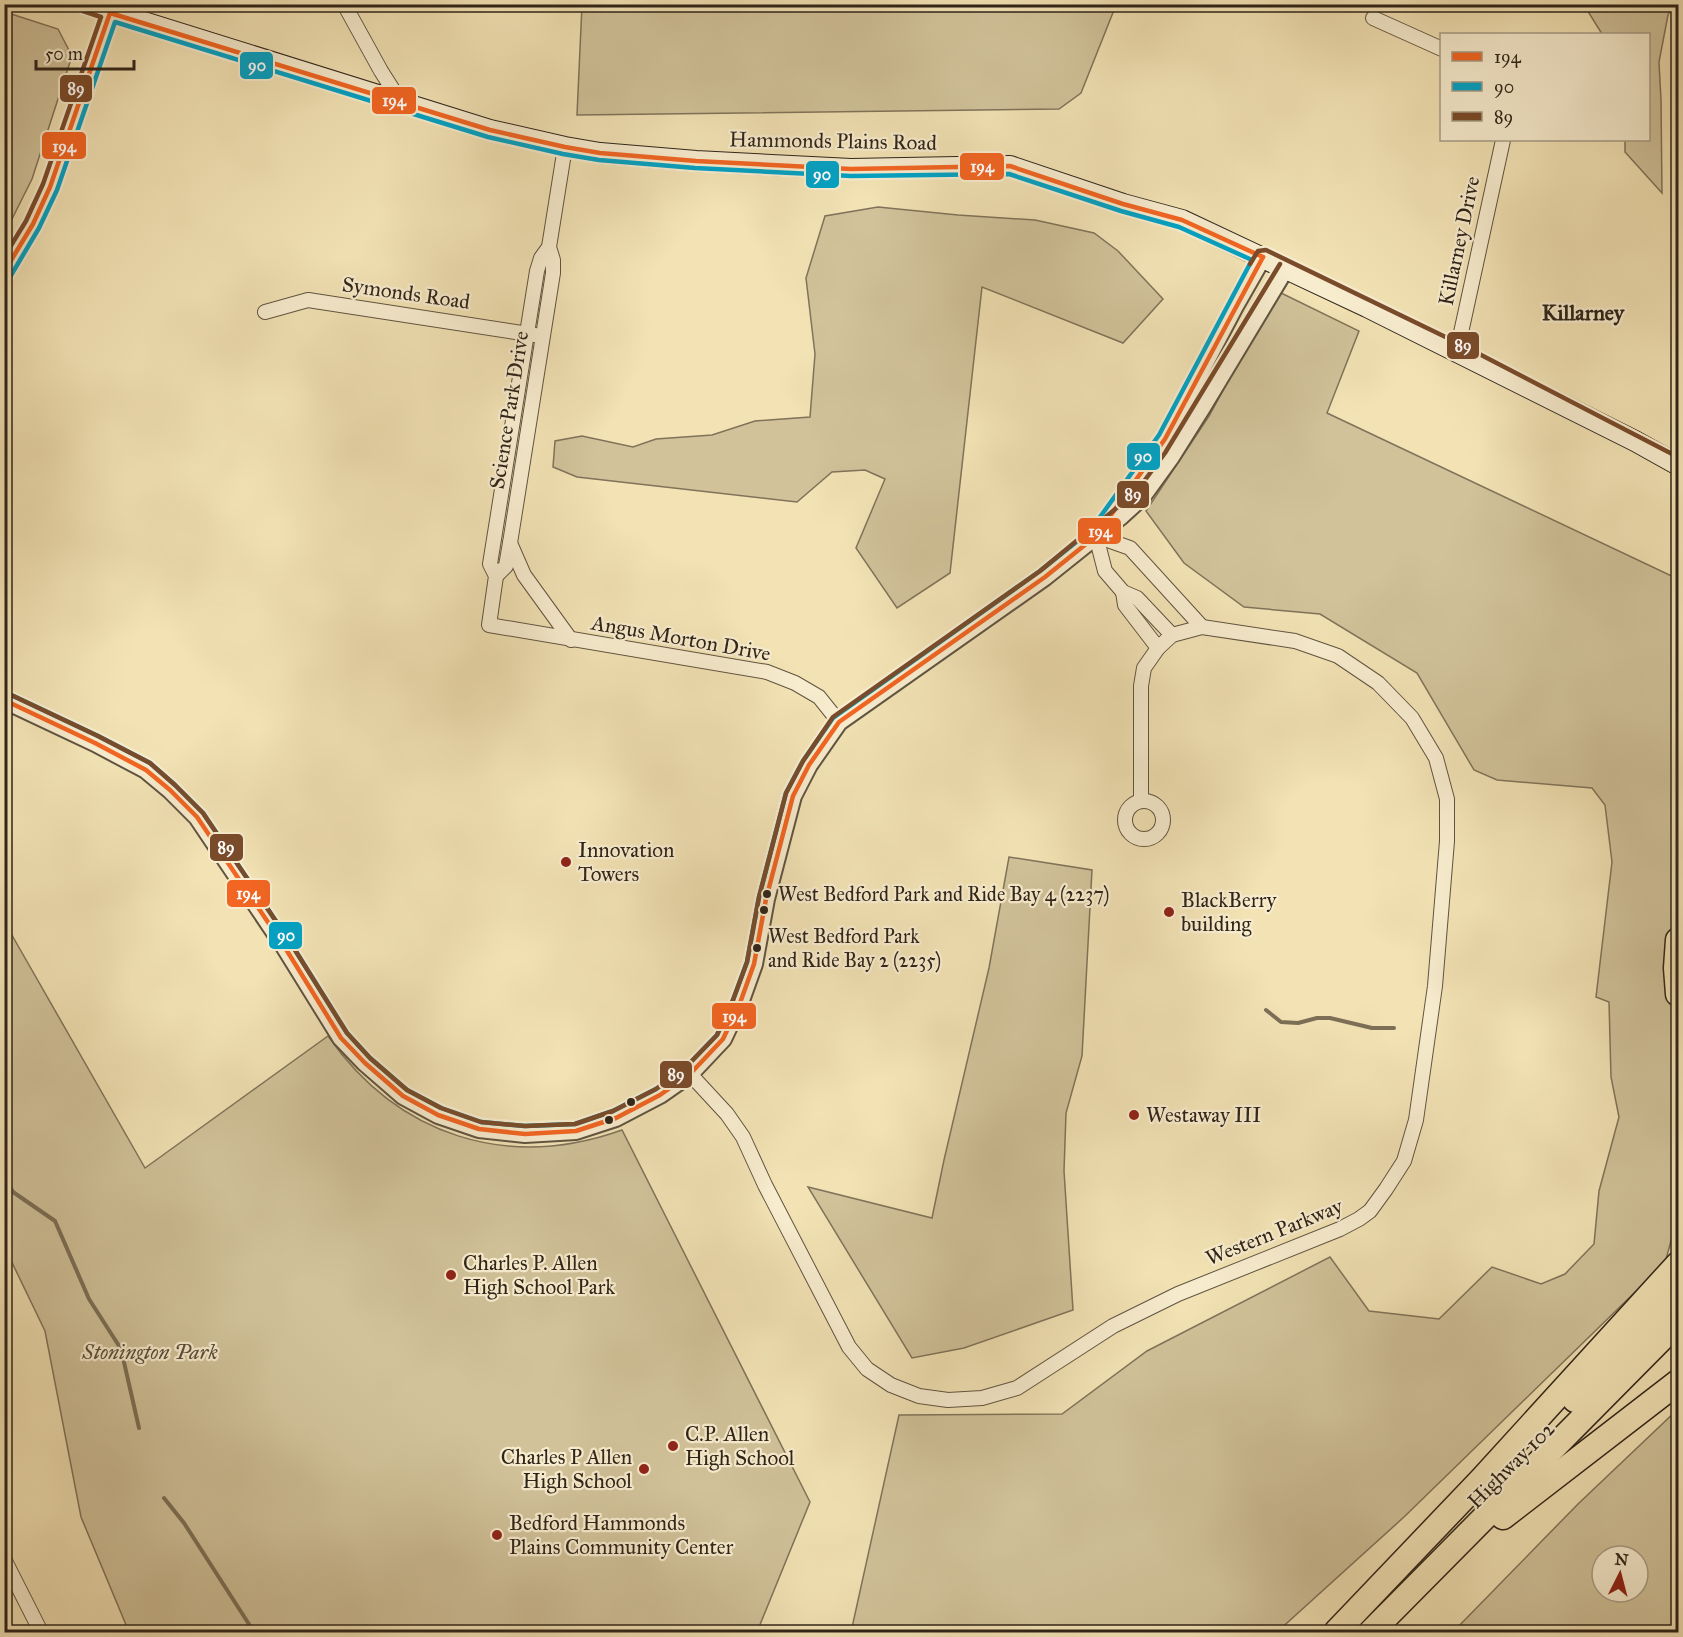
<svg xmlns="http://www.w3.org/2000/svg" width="1683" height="1637" font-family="'IM FELL Great Primer',serif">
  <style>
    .green { fill: #d1c29a; stroke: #80735a; stroke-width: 1.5; fill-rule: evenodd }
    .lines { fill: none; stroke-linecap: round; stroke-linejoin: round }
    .stream { stroke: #7c6f56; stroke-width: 4 }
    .minor-casing { stroke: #605440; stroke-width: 16 }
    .tertiary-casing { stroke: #605440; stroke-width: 20 }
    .secondary-casing { stroke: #2f2419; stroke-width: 22 }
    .motorway-casing { stroke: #2f2419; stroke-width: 27 }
    .minor { stroke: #f7ecce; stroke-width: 14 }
    .tertiary { stroke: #f7ecce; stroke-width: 16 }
    .secondary { stroke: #f7ecce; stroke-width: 20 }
    .motorway { stroke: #f2e2b4; stroke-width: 24 }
    .bus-1-casing { stroke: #f7ecce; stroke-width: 9 }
    .bus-2-casing { stroke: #f7ecce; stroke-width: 9 }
    .bus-3-casing { stroke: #f7ecce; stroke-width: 9 }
    .bus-1 { stroke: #f26522; stroke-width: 4.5 }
    .bus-2 { stroke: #02a2c5; stroke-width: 4.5 }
    .bus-3 { stroke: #7a4b2a; stroke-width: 4.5 }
    .poi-dot { fill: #8f2418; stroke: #f7ecce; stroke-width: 2 }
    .bus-dot { fill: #2f2419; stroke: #f7ecce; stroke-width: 2 }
    .labels { text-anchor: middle; stroke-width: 4.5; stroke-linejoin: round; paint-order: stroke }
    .bus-label { font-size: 20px; fill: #2f2419; stroke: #f7ecce; text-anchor: start }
    .street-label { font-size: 21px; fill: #2f2419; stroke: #f7ecce }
    .poi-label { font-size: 21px; fill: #2f2419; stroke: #f7ecce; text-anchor: start }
    .park-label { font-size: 21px; font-style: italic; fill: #584c39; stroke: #f7ecce }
    .neighbourhood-label { font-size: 22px; font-weight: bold; fill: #2f2419; stroke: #f7ecce }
    .line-badge { stroke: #f7ecce; stroke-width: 2 }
    .badge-label { font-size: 16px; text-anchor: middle; font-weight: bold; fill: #fff }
  </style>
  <rect width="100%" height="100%" fill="#f2e2b4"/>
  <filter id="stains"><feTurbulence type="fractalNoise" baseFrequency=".00333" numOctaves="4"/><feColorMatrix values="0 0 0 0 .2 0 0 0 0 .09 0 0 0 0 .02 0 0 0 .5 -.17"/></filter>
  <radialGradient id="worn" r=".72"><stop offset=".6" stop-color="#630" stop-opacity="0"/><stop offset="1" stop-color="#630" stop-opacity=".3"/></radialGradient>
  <g class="green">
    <path d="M 582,5 L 582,4 L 1116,5 L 1081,93 L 1059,109 L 577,115 Z"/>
    <path d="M 1584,5 L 1673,5 L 1668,15 L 1659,62 L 1661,100 L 1662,193 L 1625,152 L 1625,140 L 1648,140 L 1648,34 L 1602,34 Z"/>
    <path d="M 5,12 L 58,29 L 72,56 L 32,179 L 5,233 Z"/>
    <path d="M 878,207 L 958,215 L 1035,220 L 1094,233 L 1118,251 L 1163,299 L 1123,343 L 982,287 L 950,573 L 897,608 L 856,548 L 885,479 L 865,470 L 832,472 L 797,502 L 577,477 L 553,467 L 555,441 L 582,436 L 633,447 L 656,439 L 712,435 L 755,421 L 810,417 L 815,354 L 806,278 L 825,216 Z"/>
    <path d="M 1277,291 L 1359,331 L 1327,413 L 1678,579 L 1678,906 L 1671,931 L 1667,975 L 1678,1038 L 1678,1232 L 1672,1237 L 1665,1263 L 1404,1517 L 1277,1632 L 851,1632 L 899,1415 L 1062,1414 L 1147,1351 L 1330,1257 L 1369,1311 L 1439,1319 L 1492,1267 L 1541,1284 L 1565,1274 L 1594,1244 L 1599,1191 L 1619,1117 L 1611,1077 L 1609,1002 L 1596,997 L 1612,862 L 1605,805 L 1592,788 L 1497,780 L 1474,770 L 1417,673 L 1320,614 L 1244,607 L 1184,563 L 1146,511 L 1209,416 Z"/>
    <path d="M 1009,857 L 1092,870 L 1082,1056 L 1066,1113 L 1064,1171 L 1073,1310 L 964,1348 L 912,1358 L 808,1187 L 932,1218 L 944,1160 L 989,968 Z"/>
    <path d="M 5,923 L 145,1168 L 328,1036 C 398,1136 507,1171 622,1130 L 810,1502 L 757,1632 L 129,1632 L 81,1517 L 45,1331 L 5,1248 Z"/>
    <path d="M 1678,1409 L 1678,1632 L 1453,1632 L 1578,1504 ZM 1602,1556 L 1638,1556 L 1638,1592 L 1602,1592 Z"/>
  </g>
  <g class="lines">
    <g class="stream">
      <path d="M 1266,1010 L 1281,1022 L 1298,1023 L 1317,1018 L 1330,1018 L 1372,1028 L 1394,1028"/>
      <path d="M 4,1177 L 13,1192 L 55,1221 L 89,1299 L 121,1349 L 139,1428"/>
      <path d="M 164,1498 L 184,1523 L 254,1632"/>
    </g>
    <defs>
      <g id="minor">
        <path d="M 344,4 L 381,71 L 402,104"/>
        <path d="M 1373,18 L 1442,49"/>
        <path d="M 549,247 L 541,258 L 537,271 L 490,564 L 496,576 L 489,625 L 767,672 L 795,683 L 819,697 L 839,722"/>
        <path d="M 265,312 L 308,300 L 535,335"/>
        <path d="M 1457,351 L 1503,140"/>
        <path d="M 1096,536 L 1130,548 L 1202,627"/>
        <path d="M 1096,536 L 1105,571 L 1123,592 L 1137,598 L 1172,635"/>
        <path d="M 510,543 L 524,575 L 571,640"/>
        <path d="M 496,576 L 506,566 L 510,543 L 553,273 L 553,260 L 549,247 L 565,147"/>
        <path d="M 1123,592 L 1125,605 L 1158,648"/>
        <circle cx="1144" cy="820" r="19"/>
        <path d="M 690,1074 L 727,1114 L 743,1137 L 765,1185 L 849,1347 L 867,1369 L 891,1385 L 919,1396 L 948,1400 L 982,1398 L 1017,1388 L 1113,1326 L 1178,1294 L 1340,1229 L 1359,1219 L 1370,1211 L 1386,1189 L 1404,1161 L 1416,1120 L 1435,986 L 1447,841 L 1447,799 L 1436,758 L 1412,718 L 1378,683 L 1338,656 L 1295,641 L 1202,627 L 1172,635 L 1158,648 L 1144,668 L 1141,686 L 1141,801"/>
        <path d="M 4,1559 L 41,1632"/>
      </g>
      <g id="tertiary">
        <path d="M 4,273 L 33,224 L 50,187 L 110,13"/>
        <path d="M 1107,519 L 1165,439 L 1235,306 L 1263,257"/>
        <path d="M 4,700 L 95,743 L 146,770 L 170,790 L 197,817 L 284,946 L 341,1038 L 365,1063 L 403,1096 L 438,1115 L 479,1129 L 525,1134 L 576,1131 L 616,1118 L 660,1095 L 690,1074 L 723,1039 L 740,1003 L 754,964 L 766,899 L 793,796 L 809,765 L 839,722 L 1045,577 L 1120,517 L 1142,497 L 1171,457 L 1203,406 L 1286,268"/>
      </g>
      <path id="secondary" d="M 86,4 L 490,130 L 565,147 L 600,153 L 696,161 L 851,169 L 1010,166 L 1123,204 L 1182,220 L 1367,307 L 1635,441 L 1678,465"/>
      <g id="motorway">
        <path d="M 1678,940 L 1676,968 L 1678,994"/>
        <path d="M 1575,1400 L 1678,1294"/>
        <path d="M 1503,1517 L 1678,1382"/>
        <path d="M 1336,1632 L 1481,1480 L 1678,1264"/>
        <path d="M 1371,1632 L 1678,1322"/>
      </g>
    </defs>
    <use href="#minor" class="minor-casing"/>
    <use href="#tertiary" class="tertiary-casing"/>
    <use href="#secondary" class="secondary-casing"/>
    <use href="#motorway" class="motorway-casing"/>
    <use href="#minor" class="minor"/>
    <use href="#tertiary" class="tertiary"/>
    <use href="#secondary" class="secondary"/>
    <use href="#motorway" class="motorway"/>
    <defs>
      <g id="bus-1">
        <path d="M 110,13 L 490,130 L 565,147 L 600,153 L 696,161 L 851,169 L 1010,166 L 1123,204 L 1182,220 L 1263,257"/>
        <path d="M 4,272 L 33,224 L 50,187 L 110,13"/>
        <path d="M 4,700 L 95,743 L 146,770 L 170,790 L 197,817 L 284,946 L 341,1038 L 365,1063 L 403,1096 L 438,1115 L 479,1129 L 525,1134 L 576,1131 L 616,1118 L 660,1095 L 690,1074 L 723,1039 L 740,1003 L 754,964 L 766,899 L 793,796 L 809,765 L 839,722 L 1045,577 L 1096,536 L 1165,439 L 1263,257"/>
      </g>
      <path id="bus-2" d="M 7,693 L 98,736 L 150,763 L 175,785 L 203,813 L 290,942 L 347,1033 L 370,1058 L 407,1090 L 441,1108 L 481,1122 L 525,1126 L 575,1124 L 613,1111 L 656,1089 L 685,1068 L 717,1035 L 733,1000 L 747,962 L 759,897 L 786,793 L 803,761 L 833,718 L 1040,571 L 1090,531 L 1159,435 L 1252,260 L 1179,227 L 1121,211 L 1009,174 L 851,176 L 695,168 L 599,160 L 563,154 L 488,137 L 115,22 L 57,190 L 39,228 L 10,277"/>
      <g id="bus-3">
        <path d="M 4,257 L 26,221 L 43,184 L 101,17 L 83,11"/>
        <path d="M 1250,264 L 1258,251 L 1266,250 L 1460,344 L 1678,457"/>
        <path d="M 7,693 L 98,736 L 150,763 L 175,785 L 203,813 L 290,942 L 347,1033 L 370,1058 L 407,1090 L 441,1108 L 481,1122 L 525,1126 L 575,1124 L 613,1111 L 656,1089 L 685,1068 L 717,1035 L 733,1000 L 747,962 L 759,897 L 786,793 L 803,761 L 833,717 L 1040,571 L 1136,492 L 1165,453 L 1280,264"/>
      </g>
    </defs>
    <use href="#bus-1" class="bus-1-casing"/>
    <use href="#bus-2" class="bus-2-casing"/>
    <use href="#bus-3" class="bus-3-casing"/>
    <use href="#bus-1" class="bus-1"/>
    <use href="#bus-2" class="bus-2"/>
    <use href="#bus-3" class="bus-3"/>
  </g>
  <g class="poi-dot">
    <circle cx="566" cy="862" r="6"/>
    <circle cx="1169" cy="912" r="6"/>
    <circle cx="1134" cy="1115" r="6"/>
    <circle cx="451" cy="1275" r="6"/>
    <circle cx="673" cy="1446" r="6"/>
    <circle cx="644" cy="1469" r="6"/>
    <circle cx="497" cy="1535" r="6"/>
  </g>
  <g class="bus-dot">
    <circle cx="767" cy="894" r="5"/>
    <circle cx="764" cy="910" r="5"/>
    <circle cx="757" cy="948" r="5"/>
    <circle cx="631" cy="1102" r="5"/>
    <circle cx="609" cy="1120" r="5"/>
  </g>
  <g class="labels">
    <g class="bus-label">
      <text x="778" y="901">West Bedford Park and Ride Bay 4 (2237)</text>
      <text x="768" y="943">West Bedford Park<tspan x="768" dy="24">and Ride Bay 2 (2235)</tspan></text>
    </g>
    <g class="street-label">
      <text transform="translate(833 141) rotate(1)" y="7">Hammonds Plains Road</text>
      <text transform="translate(1459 241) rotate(-78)" y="7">Killarney Drive</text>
      <text transform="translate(406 293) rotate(8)" y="7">Symonds Road</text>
      <text transform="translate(509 410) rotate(-81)" y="7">Science Park Drive</text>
      <text transform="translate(681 638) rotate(10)" y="7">Angus Morton Drive</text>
      <text transform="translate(1274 1232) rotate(-22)" y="7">Western Parkway</text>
      <text transform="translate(1511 1465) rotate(-45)" y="7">Highway 102</text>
    </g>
    <g class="poi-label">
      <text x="578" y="857">Innovation<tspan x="578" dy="24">Towers</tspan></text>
      <text x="1181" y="907">BlackBerry<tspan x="1181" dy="24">building</tspan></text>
      <text x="1146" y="1122">Westaway III</text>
      <text x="463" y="1270">Charles P. Allen<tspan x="463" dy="24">High School Park</tspan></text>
      <text x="685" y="1441">C.P. Allen<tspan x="685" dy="24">High School</tspan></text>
      <text x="632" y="1464" text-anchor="end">Charles P Allen<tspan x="632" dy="24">High School</tspan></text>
      <text x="509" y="1530">Bedford Hammonds<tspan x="509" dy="24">Plains Community Center</tspan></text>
    </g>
    <g class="park-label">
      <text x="150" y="1359">Stonington Park</text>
    </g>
    <g class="neighbourhood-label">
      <text x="1583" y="320">Killarney</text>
    </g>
  </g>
  <g class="line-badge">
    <rect x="239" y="51" width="35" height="29" rx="6" fill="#02a2c5"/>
    <rect x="59" y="74" width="34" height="29" rx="6" fill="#7a4b2a"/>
    <rect x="371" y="86" width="46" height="29" rx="6" fill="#f26522"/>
    <rect x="41" y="131" width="46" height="29" rx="6" fill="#f26522"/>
    <rect x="959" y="152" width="46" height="29" rx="6" fill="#f26522"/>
    <rect x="805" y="160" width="35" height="29" rx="6" fill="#02a2c5"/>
    <rect x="1446" y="331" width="34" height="29" rx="6" fill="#7a4b2a"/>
    <rect x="1126" y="442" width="35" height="29" rx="6" fill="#02a2c5"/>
    <rect x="1116" y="480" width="34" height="29" rx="6" fill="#7a4b2a"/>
    <rect x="1077" y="517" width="45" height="28" rx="6" fill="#f26522"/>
    <rect x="209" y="833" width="35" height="29" rx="6" fill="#7a4b2a"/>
    <rect x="226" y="879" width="45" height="29" rx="6" fill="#f26522"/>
    <rect x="268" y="921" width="35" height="29" rx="6" fill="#02a2c5"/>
    <rect x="711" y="1002" width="46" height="28" rx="6" fill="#f26522"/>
    <rect x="659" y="1060" width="34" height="29" rx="6" fill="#7a4b2a"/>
  </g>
  <g class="badge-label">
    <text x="257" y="71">90</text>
    <text x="76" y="94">89</text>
    <text x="394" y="106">194</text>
    <text x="64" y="152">194</text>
    <text x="982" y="172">194</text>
    <text x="822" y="180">90</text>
    <text x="1463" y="351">89</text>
    <text x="1143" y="462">90</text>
    <text x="1133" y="500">89</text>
    <text x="1100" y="537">194</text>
    <text x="226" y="853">89</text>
    <text x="248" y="899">194</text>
    <text x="286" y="941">90</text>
    <text x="734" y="1022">194</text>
    <text x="676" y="1080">89</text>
  </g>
  <rect width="1683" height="1637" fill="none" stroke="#f2e2b4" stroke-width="24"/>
  <rect x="6" y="6" width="1671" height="1625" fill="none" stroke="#2f2419" stroke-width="3"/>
  <rect x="12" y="12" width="1659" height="1613" fill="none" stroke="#2f2419" stroke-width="1.5"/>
  <rect x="1440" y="33" width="210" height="108" fill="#f7ecce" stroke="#a79c86" stroke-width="1.5"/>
  <rect x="1452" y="52" width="30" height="9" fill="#f26522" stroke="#a79c86" stroke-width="1.5"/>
  <text x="1494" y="63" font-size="18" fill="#2f2419">194</text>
  <rect x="1452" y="82" width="30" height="9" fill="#02a2c5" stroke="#a79c86" stroke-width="1.5"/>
  <text x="1494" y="93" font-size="18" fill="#2f2419">90</text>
  <rect x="1452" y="112" width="30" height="9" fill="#7a4b2a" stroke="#a79c86" stroke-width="1.5"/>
  <text x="1494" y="123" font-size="18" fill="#2f2419">89</text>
  <g transform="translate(1620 1574) rotate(6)"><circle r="28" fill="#f7ecce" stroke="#a79c86" stroke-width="1.5"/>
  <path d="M0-4.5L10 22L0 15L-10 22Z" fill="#8f2418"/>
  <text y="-9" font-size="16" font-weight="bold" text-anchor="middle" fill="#2f2419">N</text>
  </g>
  <path d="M36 60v9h98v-9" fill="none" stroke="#2f2419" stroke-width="3"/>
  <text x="45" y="60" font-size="18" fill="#2f2419" stroke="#f7ecce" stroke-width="4.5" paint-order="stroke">50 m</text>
  <rect width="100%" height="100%" filter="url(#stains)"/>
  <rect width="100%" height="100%" fill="url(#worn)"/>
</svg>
